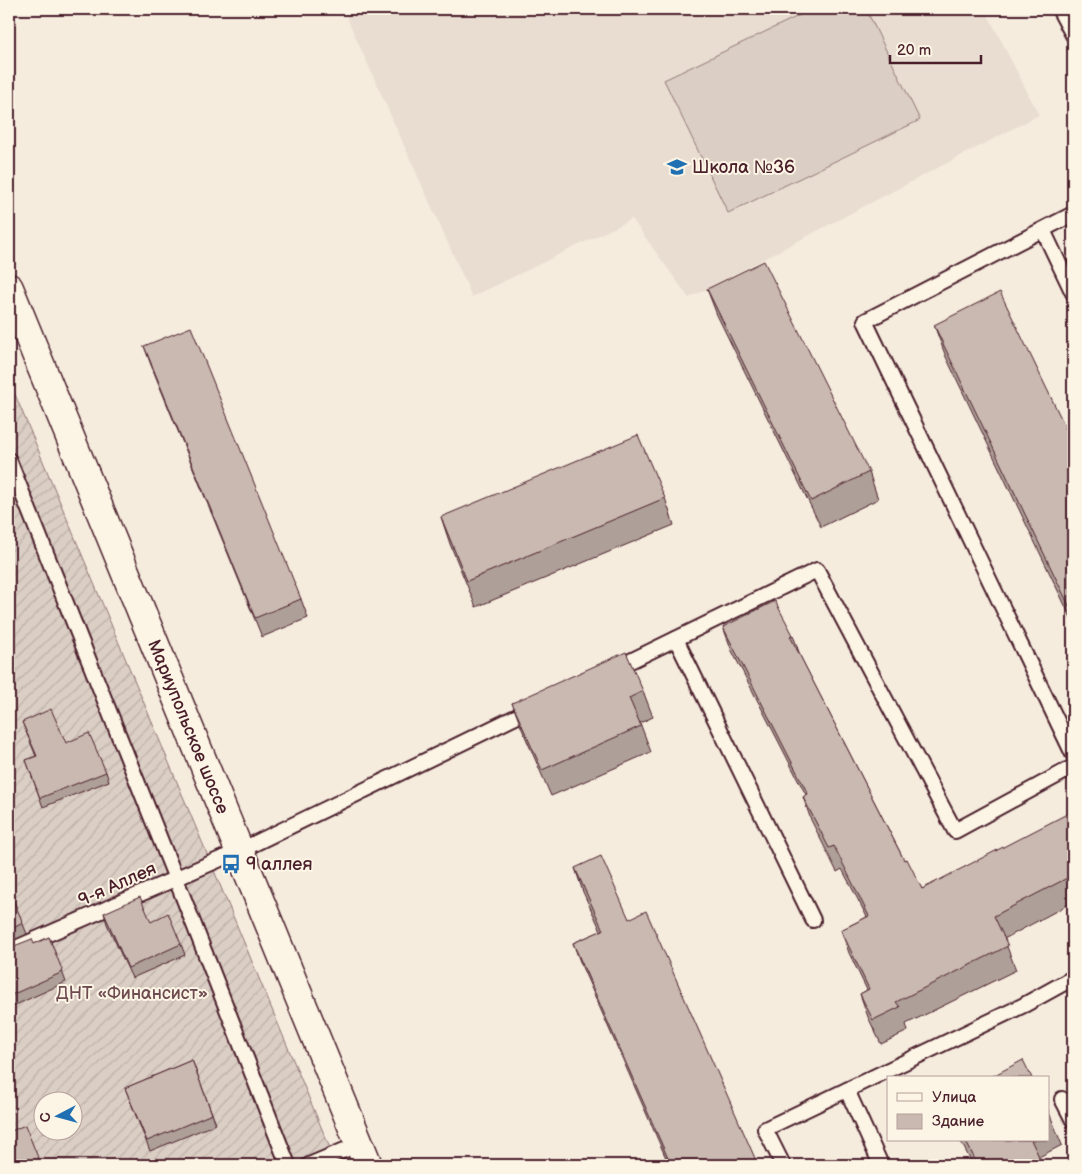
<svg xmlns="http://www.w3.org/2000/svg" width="1082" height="1174" font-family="'Balsamiq Sans',sans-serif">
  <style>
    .built { fill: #e8ddd0 }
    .garden { fill: url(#garden-furrows); stroke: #927678; fill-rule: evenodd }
    .pitch { fill: #dbcec4; stroke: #927678 }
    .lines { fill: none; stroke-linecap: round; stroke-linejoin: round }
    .service-casing { stroke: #4a1f2b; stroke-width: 18 }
    .primary-casing { stroke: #4a1f2b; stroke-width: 31 }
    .service { stroke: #fcf5e5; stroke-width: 14 }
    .primary { stroke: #fcf5e5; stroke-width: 28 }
    .wall { fill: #ae9f98; stroke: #4a1f2b }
    .building { fill: #cab9b1; stroke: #4a1f2b }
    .labels { text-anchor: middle; stroke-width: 4; stroke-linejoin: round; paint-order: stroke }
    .poi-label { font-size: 18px; fill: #4a1f2b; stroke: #fcf5e5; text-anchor: start }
    .street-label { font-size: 18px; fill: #4a1f2b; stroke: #fcf5e5 }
    .park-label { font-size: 18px; fill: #6e4b51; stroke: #fcf5e5 }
  </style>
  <defs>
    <pattern id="garden-furrows" width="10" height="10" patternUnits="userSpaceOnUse" patternTransform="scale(1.25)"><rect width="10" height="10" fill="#dbcec4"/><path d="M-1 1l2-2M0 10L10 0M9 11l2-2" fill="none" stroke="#bdb0a9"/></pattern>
  </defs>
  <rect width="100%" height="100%" fill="#f5ecde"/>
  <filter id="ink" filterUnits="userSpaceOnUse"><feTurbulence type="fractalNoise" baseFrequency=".02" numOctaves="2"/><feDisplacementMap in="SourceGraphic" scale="10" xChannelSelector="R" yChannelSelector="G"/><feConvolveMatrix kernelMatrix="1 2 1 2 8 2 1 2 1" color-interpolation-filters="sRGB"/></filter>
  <g filter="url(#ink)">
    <path class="built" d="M 343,9 L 985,9 L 1039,115 L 689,298 L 632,219 L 472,297 Z"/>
    <path class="garden" d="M 9,380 L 337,1165 L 9,1165 ZM 42,1102 L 72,1102 L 72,1132 L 42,1132 Z"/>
    <path class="pitch" d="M 813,9 L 866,9 L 920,120 L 728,213 L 664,80 Z"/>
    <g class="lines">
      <defs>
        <g id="service">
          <path d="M 1059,9 L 1073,35"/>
          <path d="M 1073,214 L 865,321 L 1073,754"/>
          <path d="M 1043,230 L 1073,293"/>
          <path d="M 9,460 L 176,879 L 288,1165"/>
          <path d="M 676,639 L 813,920"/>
          <path d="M 614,669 L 817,570 L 955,831 L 1073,767"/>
          <path d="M 9,951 L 239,851 L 532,709"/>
          <path d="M 847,1090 L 881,1165"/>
          <path d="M 1062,1099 L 1073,1120"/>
          <path d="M 309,1165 L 359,1144"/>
          <path d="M 783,1165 L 765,1129 L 1024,1005 L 1073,978"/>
        </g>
        <g id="primary">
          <path id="s1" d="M 9,288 L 368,1165"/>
        </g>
      </defs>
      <use href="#service" class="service-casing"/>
      <use href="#primary" class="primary-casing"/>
      <use href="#service" class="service"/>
      <use href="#primary" class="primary"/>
    </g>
    <g class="wall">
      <path d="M 707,289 L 869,472 L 878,499 L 821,527 L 717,315 Z"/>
      <path d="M 934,325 L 1073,443 L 1073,622 L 946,357 Z"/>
      <path d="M 144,346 L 301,599 L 308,618 L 262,637 L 151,365 Z"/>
      <path d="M 665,498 L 674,525 L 476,607 L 450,544 L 441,517 Z"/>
      <path d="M 723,627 L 793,635 L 801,658 L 904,860 L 922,889 L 1073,826 L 1073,902 L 1004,939 L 1016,970 L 906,1024 L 908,1031 L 881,1044 L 868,1017 L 860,994 L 867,990 L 849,953 L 841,930 L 867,917 L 842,869 L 837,872 L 811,820 L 803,797 L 806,795 L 732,651 Z"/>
      <path d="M 9,675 L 13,685 L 9,687 Z"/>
      <path d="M 643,691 L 653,717 L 640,723 L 651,752 L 551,796 L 522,729 L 512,703 Z"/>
      <path d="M 22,722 L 66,743 L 106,772 L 109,781 L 43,807 L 26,760 L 36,756 Z"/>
      <path d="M 575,868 L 629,919 L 758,1165 L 669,1165 L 582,967 L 573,943 L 601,931 L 583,892 Z"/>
      <path d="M 9,890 L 27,934 L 9,942 Z"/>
      <path d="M 104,913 L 151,922 L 181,944 L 185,955 L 132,978 L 107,924 Z"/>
      <path d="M 49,937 L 66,982 L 11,1007 L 9,1002 L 9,948 L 34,944 Z"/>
      <path d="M 192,1060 L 216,1124 L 150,1151 L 125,1088 Z"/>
      <path d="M 1048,1110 L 1062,1145 L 1039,1157 L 1043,1165 L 973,1165 L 960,1140 L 1048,1140 Z"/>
    </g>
    <g class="building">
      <path d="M 764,261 L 869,472 L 811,501 L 707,289 Z"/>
      <path d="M 1000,292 L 1073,443 L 1073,614 L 934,325 Z"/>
      <path d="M 191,327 L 301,599 L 255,618 L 144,346 Z"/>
      <path d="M 638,435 L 665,498 L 467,581 L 441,517 Z"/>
      <path d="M 775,601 L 793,635 L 790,636 L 904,860 L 907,859 L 922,889 L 1067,814 L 1073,826 L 1073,875 L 994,916 L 1008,946 L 896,1002 L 900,1007 L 873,1020 L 860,994 L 869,989 L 841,930 L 869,916 L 834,846 L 829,848 L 803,797 L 808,794 L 723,627 Z"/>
      <path d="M 626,652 L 643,691 L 629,698 L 641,726 L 542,770 L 512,703 Z"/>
      <path d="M 51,709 L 66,743 L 89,733 L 106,772 L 40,798 L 26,760 L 37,756 L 22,722 Z"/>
      <path d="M 601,856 L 629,919 L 646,911 L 758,1165 L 671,1165 L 573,943 L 603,930 L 575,868 Z"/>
      <path d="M 9,890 L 23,923 L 9,930 Z"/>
      <path d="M 140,897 L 151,922 L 168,913 L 181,944 L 128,968 L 104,913 Z"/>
      <path d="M 49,937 L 63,972 L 9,996 L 9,948 L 32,939 L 34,944 Z"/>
      <path d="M 192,1060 L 212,1114 L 147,1141 L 125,1088 Z"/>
      <path d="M 1023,1060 L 1032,1078 L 989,1078 Z"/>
      <path d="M 25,1125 L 41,1165 L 9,1165 L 9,1132 Z"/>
      <path d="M 965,1140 L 1031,1140 L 1043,1165 L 978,1165 Z"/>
    </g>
  </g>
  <defs>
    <symbol id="school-bare" viewBox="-9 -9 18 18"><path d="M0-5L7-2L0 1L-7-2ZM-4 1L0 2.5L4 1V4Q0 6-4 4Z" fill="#1f6fb2" stroke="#fcf5e5" stroke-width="2.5" paint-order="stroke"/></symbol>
    <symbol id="bus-bare" viewBox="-9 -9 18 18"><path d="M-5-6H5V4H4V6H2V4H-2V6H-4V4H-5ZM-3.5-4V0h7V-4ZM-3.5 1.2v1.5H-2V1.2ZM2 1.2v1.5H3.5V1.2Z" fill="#1f6fb2" stroke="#fcf5e5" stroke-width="2.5" paint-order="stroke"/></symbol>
  </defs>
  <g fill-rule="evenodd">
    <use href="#school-bare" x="663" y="153" width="28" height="28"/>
    <use href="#bus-bare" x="217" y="850" width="28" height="28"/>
  </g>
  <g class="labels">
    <g class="poi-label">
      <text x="692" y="173">Школа №36</text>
      <text x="246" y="870">9 аллея</text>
    </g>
    <g class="street-label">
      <text dy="6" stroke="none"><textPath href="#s1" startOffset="474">Мариупольское шоссе</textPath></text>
      <text transform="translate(117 884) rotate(-24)" y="6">9-я Аллея</text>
    </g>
    <g class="park-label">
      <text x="132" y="999">ДНТ «Финансист»</text>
    </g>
  </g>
  <rect width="1082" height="1174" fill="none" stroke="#fcf5e5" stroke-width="30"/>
  <rect x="15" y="15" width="1052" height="1144" fill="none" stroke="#4a1f2b" stroke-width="2" filter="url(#ink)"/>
  <rect x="887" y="1076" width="162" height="65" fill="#fcf5e5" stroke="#b59f9b"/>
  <rect x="897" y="1093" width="25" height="8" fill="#fcf5e5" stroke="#b59f9b"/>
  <text x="932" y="1102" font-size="15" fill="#4a1f2b">Улица</text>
  <rect x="897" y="1114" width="25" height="15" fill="#cab9b1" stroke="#b59f9b"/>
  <text x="932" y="1126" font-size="15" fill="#4a1f2b">Здание</text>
  <g transform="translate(58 1116) rotate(264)"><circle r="24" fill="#fcf5e5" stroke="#b59f9b"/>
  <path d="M0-4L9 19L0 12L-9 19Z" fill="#1f6fb2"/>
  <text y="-8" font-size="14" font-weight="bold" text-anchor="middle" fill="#4a1f2b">С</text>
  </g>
  <path d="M890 55v8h91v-8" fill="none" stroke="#4a1f2b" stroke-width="2.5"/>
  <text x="897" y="55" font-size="15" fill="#4a1f2b" stroke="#fcf5e5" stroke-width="4" paint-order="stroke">20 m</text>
</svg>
